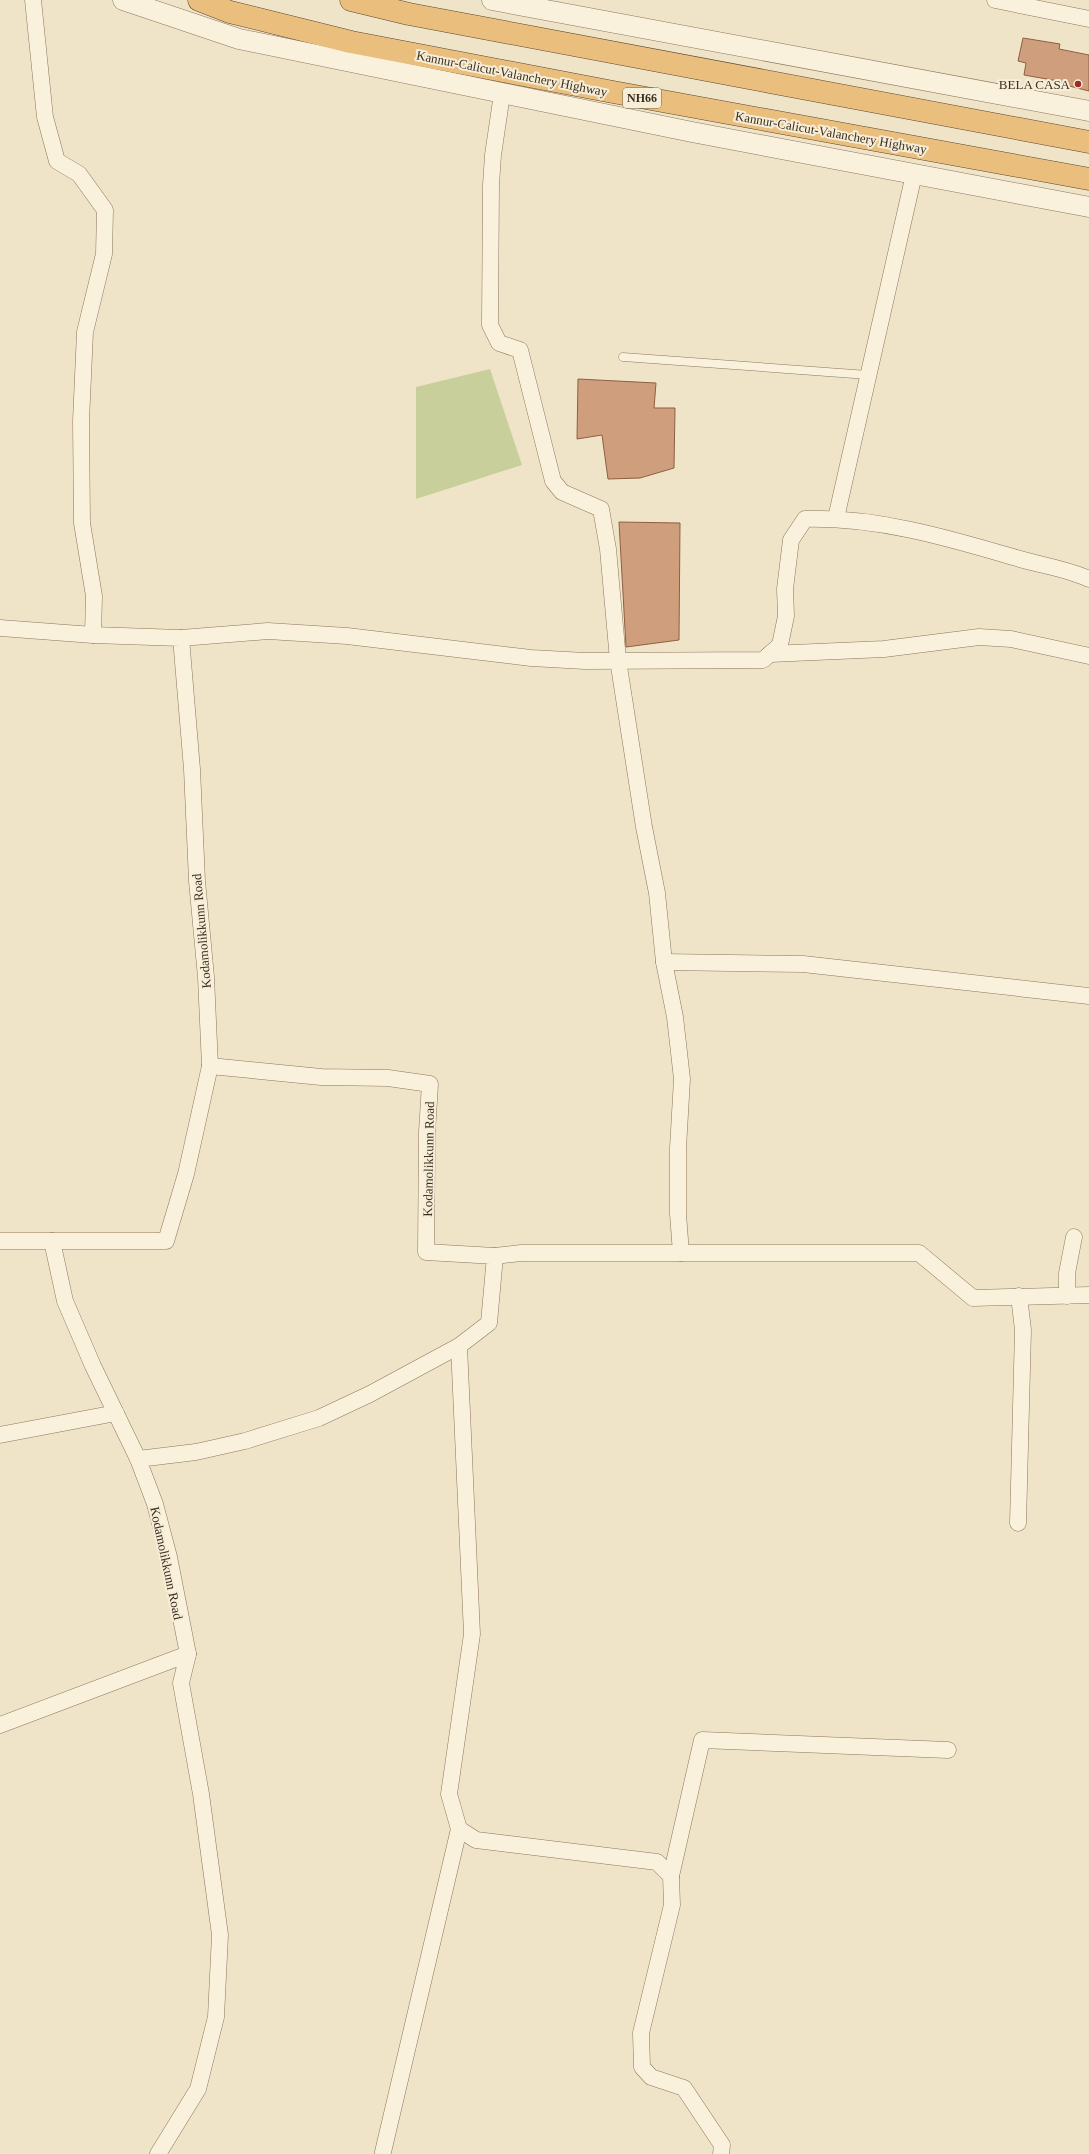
<svg xmlns="http://www.w3.org/2000/svg" width="1089" height="2154" font-family="Georgia,serif">
  <style>
    .green { fill: #c9cf9b }
    .building { fill: #cf9f7d; stroke: #8d5f41 }
    .lines { fill: none; stroke-linecap: round; stroke-linejoin: round }
    .service-casing { stroke: #8d765c; stroke-width: 9 }
    .minor-casing { stroke: #8d765c; stroke-width: 17 }
    .tertiary-casing { stroke: #8d765c; stroke-width: 21 }
    .trunk-casing { stroke: #5b4430; stroke-width: 23 }
    .service { stroke: #faf1dc; stroke-width: 8 }
    .minor { stroke: #faf1dc; stroke-width: 16 }
    .tertiary { stroke: #faf1dc; stroke-width: 20 }
    .trunk { stroke: #eabe7c; stroke-width: 22 }
    .poi-dot { fill: #9e2a2b; stroke: #f7eed8; stroke-width: 1.5 }
    .labels { text-anchor: middle; stroke-width: 4; stroke-linejoin: round; paint-order: stroke }
    .shield { fill: #f7eed8; stroke: #756857; stroke-width: 1 }
    .shield-label { font-size: 12px; font-weight: bold; fill: #3d2e20 }
    .street-label { font-size: 13px; fill: #3d2e20; stroke: #f7eed8 }
    .poi-label { font-size: 13px; fill: #3d2e20; stroke: #f7eed8; text-anchor: end }
  </style>
  <rect width="100%" height="100%" fill="#f0e4c8"/>
  <path class="green" d="M 490,369 L 522,465 L 416,499 L 416,387 Z"/>
  <g class="building">
    <path d="M 1023,38 L 1060,44 L 1059,49 L 1089,55 L 1089,91 L 1057,83 L 1058,81 L 1024,75 L 1026,63 L 1018,61 Z"/>
    <path d="M 578,379 L 656,383 L 654,408 L 675,408 L 674,468 L 640,478 L 608,479 L 602,435 L 577,439 Z"/>
    <path d="M 619,522 L 680,523 L 679,640 L 626,647 Z"/>
  </g>
  <g class="lines">
    <defs>
      <path id="service" d="M 623,357 L 868,375"/>
      <g id="minor">
        <path d="M 995,0 L 1089,19"/>
        <path d="M 502,94 L 493,155 L 491,185 L 490,325 L 499,343 L 520,350 L 553,481 L 562,492 L 601,509 L 608,549 L 618,660 L 644,827 L 657,893 L 664,962 L 675,1017 L 682,1079 L 678,1148 L 678,1214 L 681,1253"/>
        <path d="M 836,518 L 912,183"/>
        <path d="M 0,628 L 93,635 L 94,596 L 82,523 L 81,421 L 85,332 L 104,254 L 105,210 L 79,174 L 57,161 L 45,117 L 33,0"/>
        <path d="M 93,635 L 181,638 L 192,769 L 197,881 L 206,977 L 210,1066 L 321,1077 L 388,1078 L 430,1084 L 427,1132 L 426,1252 L 495,1256 L 489,1323 L 459,1346 L 370,1394 L 319,1418 L 245,1441 L 196,1452 L 138,1459 L 155,1504 L 169,1557 L 188,1654"/>
        <path d="M 181,638 L 268,631 L 347,636 L 531,658 L 585,661 L 763,660 L 780,645 L 786,616 L 785,589 L 791,540 L 805,519 C 876,517 945,537 1013,557 C 1038,565 1065,568 1089,579"/>
        <path d="M 770,654 L 884,649 L 979,637 L 1011,639 L 1089,656"/>
        <path d="M 664,962 L 803,964 L 1089,996"/>
        <path d="M 0,1241 L 166,1241 L 186,1174 L 210,1066"/>
        <path d="M 52,1241 L 65,1301 L 93,1366 L 138,1459"/>
        <path d="M 495,1256 L 521,1253 L 919,1253 L 973,1298 L 1089,1295"/>
        <path d="M 1067,1296 L 1067,1273 L 1074,1237"/>
        <path d="M 459,1346 L 472,1634 L 449,1794 L 459,1829 L 476,1840 L 657,1862 L 671,1876 L 672,1905 L 641,2033 L 642,2067 L 651,2077 L 684,2088 L 722,2145 L 721,2154"/>
        <path d="M 0,1435 L 116,1413"/>
        <path d="M 1018,1523 L 1023,1330 L 1019,1296"/>
        <path d="M 0,1725 L 188,1654 L 181,1683 L 201,1794 L 220,1935 L 216,2017 L 198,2089 L 158,2154"/>
        <path d="M 671,1876 L 702,1740 L 948,1750"/>
        <path d="M 383,2152 L 459,1829"/>
      </g>
      <g id="tertiary">
        <path d="M 123,0 L 239,39 L 692,132 L 1089,207"/>
        <path d="M 492,0 L 1089,111"/>
      </g>
      <g id="trunk">
        <path d="M 199,0 L 230,12 L 351,42 L 613,92 L 1089,179"/>
        <path d="M 351,0 L 409,14 L 1089,142"/>
      </g>
    </defs>
    <use href="#service" class="service-casing"/>
    <use href="#minor" class="minor-casing"/>
    <use href="#tertiary" class="tertiary-casing"/>
    <use href="#trunk" class="trunk-casing"/>
    <use href="#service" class="service"/>
    <use href="#minor" class="minor"/>
    <use href="#tertiary" class="tertiary"/>
    <use href="#trunk" class="trunk"/>
  </g>
  <circle class="poi-dot" cx="1078" cy="84" r="4"/>
  <g class="labels">
    <rect class="shield" x="623" y="88" width="38" height="20" rx="3"/>
    <g class="shield-label">
      <text x="642" y="102">NH66</text>
    </g>
    <g class="street-label">
      <text transform="translate(512 73) rotate(11)" y="5">Kannur-Calicut-Valanchery Highway</text>
      <text transform="translate(831 132) rotate(10)" y="5">Kannur-Calicut-Valanchery Highway</text>
      <text transform="translate(201 931) rotate(-95)" y="5">Kodamolikkunn Road</text>
      <text transform="translate(428 1159) rotate(-89)" y="5">Kodamolikkunn Road</text>
      <text transform="translate(167 1563) rotate(78)" y="5">Kodamolikkunn Road</text>
    </g>
    <g class="poi-label">
      <text x="1070" y="89">BELA CASA</text>
    </g>
  </g>
</svg>
